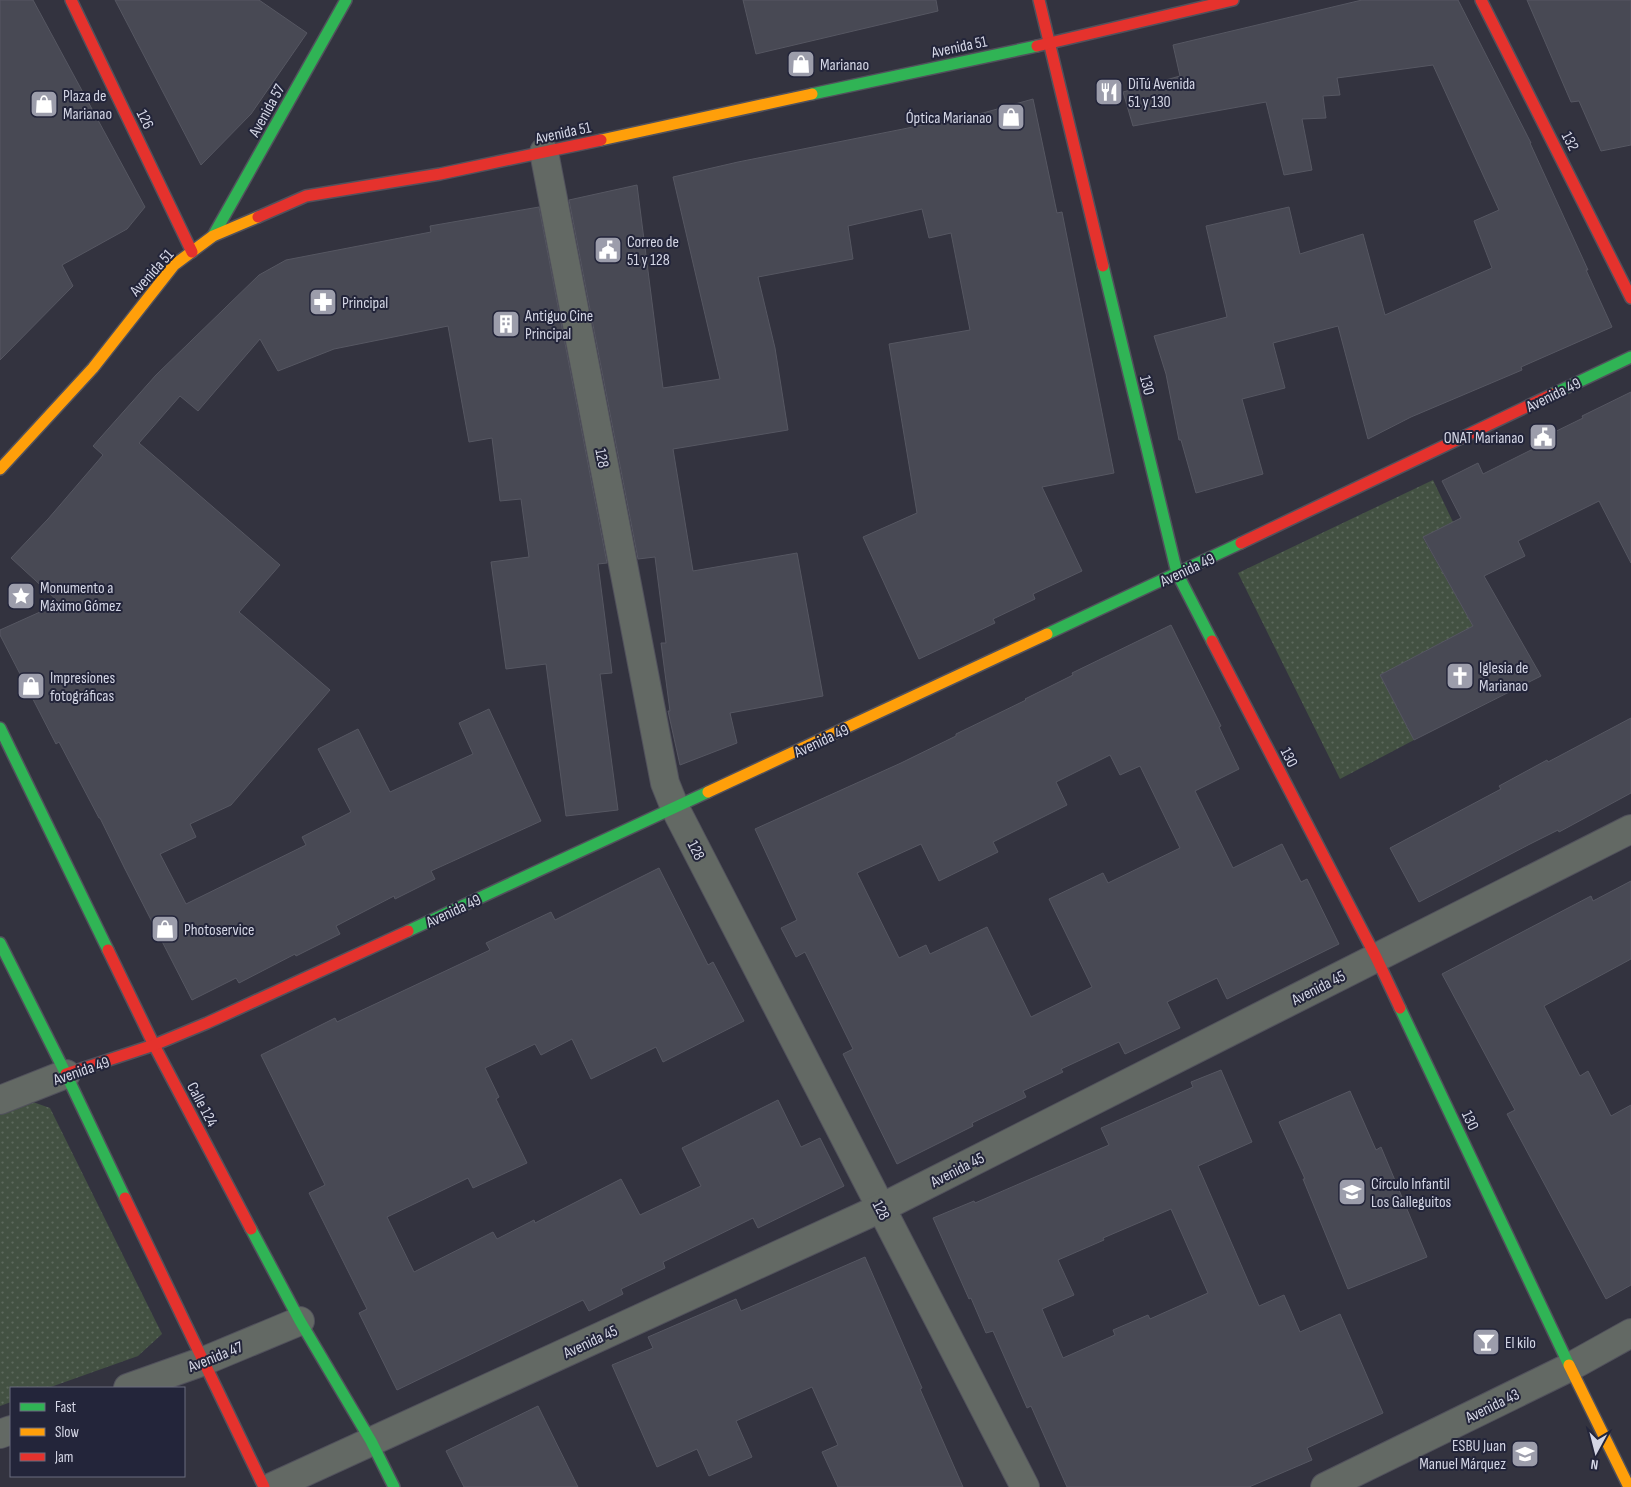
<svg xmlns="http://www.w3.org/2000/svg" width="1631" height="1487" font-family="'Sofia Sans Condensed',sans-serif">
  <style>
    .green { fill: url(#green-dots) }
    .building { fill: #484954; stroke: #565762; fill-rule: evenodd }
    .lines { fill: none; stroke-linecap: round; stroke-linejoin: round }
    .street-casing { stroke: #51515c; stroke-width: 30 }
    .fast-casing { stroke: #51515c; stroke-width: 14 }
    .slow-casing { stroke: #51515c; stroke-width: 14 }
    .jam-casing { stroke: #51515c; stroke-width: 14 }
    .street { stroke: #636964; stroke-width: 28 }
    .fast { stroke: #30b455; stroke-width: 11 }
    .slow { stroke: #ff9f0a; stroke-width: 11 }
    .jam { stroke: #e5322d; stroke-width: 11 }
    .labels { text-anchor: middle; stroke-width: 4; stroke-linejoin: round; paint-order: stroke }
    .street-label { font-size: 16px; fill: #d4d6e5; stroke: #23253a }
    .poi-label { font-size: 16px; fill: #d4d6e5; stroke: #23253a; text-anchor: start }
  </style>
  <defs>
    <pattern id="green-dots" width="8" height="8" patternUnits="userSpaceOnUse" patternTransform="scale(1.25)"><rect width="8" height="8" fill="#435142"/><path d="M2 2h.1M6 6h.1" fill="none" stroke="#5d695d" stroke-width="1.8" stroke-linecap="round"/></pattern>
  </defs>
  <rect width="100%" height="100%" fill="#33333f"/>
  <g class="green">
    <path d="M 1433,480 L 1453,522 L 1423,538 L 1473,626 L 1380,675 L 1414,740 L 1340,779 L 1238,573 Z"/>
    <path d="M 30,1101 L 50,1108 L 162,1334 L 138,1356 L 48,1388 L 11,1388 L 11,1402 L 0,1406 L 0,1114 Z"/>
  </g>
  <g class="building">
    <path d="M 0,0 L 33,0 L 145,207 L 127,229 L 62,265 L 73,286 L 0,360 Z"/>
    <path d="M 115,0 L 259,0 L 307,33 L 251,114 L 201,165 Z"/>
    <path d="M 743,0 L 936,0 L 938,11 L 756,54 Z"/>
    <path d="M 1362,0 L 1458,0 L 1531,143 L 1530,143 L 1588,270 L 1586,270 L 1612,327 L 1521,367 L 1522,370 L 1411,417 L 1368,439 L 1338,326 L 1273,343 L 1285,388 L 1242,399 L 1263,474 L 1196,493 L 1181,440 L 1179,440 L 1166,374 L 1154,336 L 1227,317 L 1206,226 L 1289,207 L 1300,254 L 1363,234 L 1385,315 L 1492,268 L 1474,221 L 1499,210 L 1433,65 L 1337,78 L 1340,95 L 1323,96 L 1326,118 L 1302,119 L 1312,170 L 1284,175 L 1266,102 L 1133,126 L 1123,92 L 1180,76 L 1173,45 Z"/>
    <path d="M 1527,0 L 1631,0 L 1631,145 L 1601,151 L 1579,101 L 1571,102 Z"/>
    <path d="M 1033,99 L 1057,213 L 1062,212 L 1114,473 L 1042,487 L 1082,571 L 1033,594 L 1035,599 L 993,619 L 995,623 L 919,659 L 863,537 L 917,513 L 889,344 L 970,330 L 951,233 L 929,238 L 922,209 L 848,226 L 853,259 L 758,277 L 775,348 L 788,430 L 673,449 L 693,571 L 797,553 L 823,696 L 730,713 L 737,743 L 680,765 L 668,711 L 670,711 L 661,643 L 666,643 L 655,557 L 638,559 L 569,200 L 637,185 L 663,388 L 720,379 L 673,177 L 738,162 L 983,113 Z"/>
    <path d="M 539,207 L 607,563 L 598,564 L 612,673 L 600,674 L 618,810 L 566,816 L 546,664 L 506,669 L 491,562 L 529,557 L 521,499 L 500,501 L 492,438 L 469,442 L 448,326 L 334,349 L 278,371 L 260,339 L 198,411 L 180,396 L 139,443 L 280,565 L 239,612 L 330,690 L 231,805 L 190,824 L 196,837 L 160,854 L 186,904 L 306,845 L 302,837 L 351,812 L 318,749 L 358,729 L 390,792 L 473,754 L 459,723 L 489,709 L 541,821 L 431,871 L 435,879 L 395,899 L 394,896 L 336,926 L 340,934 L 296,956 L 295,954 L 239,983 L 236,978 L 192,1000 L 125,869 L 100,818 L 99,818 L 59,742 L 56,744 L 0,635 L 0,630 L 60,603 L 11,558 L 48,519 L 103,455 L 93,446 L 156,375 L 259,275 L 286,260 L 431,232 L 430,226 Z"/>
    <path d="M 1631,392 L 1631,563 L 1599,501 L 1518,541 L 1525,556 L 1484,576 L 1541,676 L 1414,740 L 1380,675 L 1473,626 L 1423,537 L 1461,518 L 1442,481 L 1478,463 L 1483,474 L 1535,448 L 1532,443 L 1583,418 L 1582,416 Z"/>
    <path d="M 1171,625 L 1221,726 L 1219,727 L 1239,769 L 1195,791 L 1233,868 L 1282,844 L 1301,882 L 1307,879 L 1339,944 L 1227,999 L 1217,978 L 1167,1002 L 1180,1028 L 1125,1054 L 1119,1042 L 1061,1069 L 1063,1072 L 1023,1091 L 1026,1097 L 972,1123 L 973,1126 L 897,1164 L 843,1054 L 853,1049 L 805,952 L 796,957 L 781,928 L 797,920 L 755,829 L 901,763 L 956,736 L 956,734 L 1026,700 L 1025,699 L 1073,675 L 1072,673 ZM 1110,755 L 1120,775 L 1140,766 L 1180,848 L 1108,883 L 1103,873 L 1049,899 L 1092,987 L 1031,1017 L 987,927 L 930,954 L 926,945 L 899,958 L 857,873 L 921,844 L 939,881 L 998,852 L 993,842 L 1067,805 L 1056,782 Z"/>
    <path d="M 1631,718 L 1631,793 L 1559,832 L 1558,830 L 1530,844 L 1419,902 L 1390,848 L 1501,789 L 1499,786 L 1547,760 L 1548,762 Z"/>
    <path d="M 659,868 L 708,965 L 713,962 L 744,1021 L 663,1062 L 656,1047 L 591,1079 L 572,1039 L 541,1055 L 535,1044 L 485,1068 L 499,1097 L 496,1099 L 527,1163 L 473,1188 L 468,1178 L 387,1217 L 414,1272 L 493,1232 L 497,1239 L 534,1220 L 535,1223 L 621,1179 L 640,1215 L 701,1186 L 682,1148 L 778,1100 L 801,1147 L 820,1138 L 844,1186 L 758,1228 L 753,1218 L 663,1262 L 665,1268 L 621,1289 L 623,1294 L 589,1311 L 583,1300 L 397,1390 L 359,1313 L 367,1309 L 309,1193 L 325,1185 L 261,1055 L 335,1018 L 337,1022 L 490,950 L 486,943 L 551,912 L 555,920 Z"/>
    <path d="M 1631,881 L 1631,959 L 1544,1006 L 1580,1076 L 1588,1071 L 1611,1116 L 1631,1105 L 1631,1285 L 1606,1299 L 1507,1114 L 1515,1110 L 1442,974 L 1591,896 L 1593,901 Z"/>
    <path d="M 1221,1070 L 1252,1142 L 1198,1166 L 1259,1306 L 1284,1295 L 1300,1332 L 1340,1314 L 1383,1413 L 1307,1448 L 1312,1460 L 1249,1487 L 1067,1487 L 1031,1406 L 1027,1408 L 993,1331 L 986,1333 L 971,1298 L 969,1299 L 933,1218 L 974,1201 L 975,1203 L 1109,1145 L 1101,1128 L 1193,1087 L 1191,1082 ZM 1171,1209 L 1208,1293 L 1150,1319 L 1148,1315 L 1113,1330 L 1115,1335 L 1063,1358 L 1042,1309 L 1074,1295 L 1058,1260 L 1104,1240 L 1103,1238 Z"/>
    <path d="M 1350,1091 L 1376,1150 L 1381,1147 L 1427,1257 L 1348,1289 L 1303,1179 L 1305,1179 L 1279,1122 Z"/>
    <path d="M 865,1257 L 922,1388 L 920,1389 L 963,1487 L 838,1487 L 822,1452 L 838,1445 L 812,1387 L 736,1421 L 752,1457 L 709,1476 L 697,1449 L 657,1467 L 612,1365 L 653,1348 L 648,1337 L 736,1299 L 741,1311 Z"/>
    <path d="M 538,1406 L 578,1487 L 464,1487 L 446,1451 Z"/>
  </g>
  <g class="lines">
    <defs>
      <g id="street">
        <path d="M 544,152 L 665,783 L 675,808 L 1025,1487"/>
        <path d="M 0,1100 L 66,1074"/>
        <path d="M 128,1388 L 204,1361 L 300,1321"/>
        <path d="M 0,1434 L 11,1430"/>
        <path d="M 272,1487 L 881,1208 L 1631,829"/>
        <path d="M 1325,1487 L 1570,1367 L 1631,1333"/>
      </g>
      <g id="fast">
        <path d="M 812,94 L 1037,46"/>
        <path d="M 213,236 L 346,0"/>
        <path d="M 1103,266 L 1177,573 L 1212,641"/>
        <path d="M 1553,394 L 1631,357"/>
        <path d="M 1047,634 L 1241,543"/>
        <path d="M 0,728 L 108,950"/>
        <path d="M 408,931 L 708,792"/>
        <path d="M 0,943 L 66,1074 L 125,1198"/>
        <path d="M 1400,1008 L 1569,1365"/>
        <path d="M 251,1229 L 300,1321 L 371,1441 L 394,1487"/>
      </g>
      <g id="slow">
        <path d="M 601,140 L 812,94"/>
        <path d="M 0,469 L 93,368 L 174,265 L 213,236 L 258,217"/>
        <path d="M 708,792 L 1047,634"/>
        <path d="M 1569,1365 L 1629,1487"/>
      </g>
      <g id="jam">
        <path d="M 71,0 L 192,252"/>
        <path d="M 1039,0 L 1103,266"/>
        <path d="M 1481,0 L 1631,298"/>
        <path d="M 1037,46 L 1233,0"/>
        <path d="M 258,217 L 306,196 L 440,174 L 601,140"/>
        <path d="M 1241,543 L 1553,394"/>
        <path d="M 1212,641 L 1376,957 L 1400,1008"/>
        <path d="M 108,950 L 154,1045 L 251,1229"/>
        <path d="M 66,1074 L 154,1045 L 207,1023 L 408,931"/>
        <path d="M 125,1198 L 264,1487"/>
      </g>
    </defs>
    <use href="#street" class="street-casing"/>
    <use href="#fast" class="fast-casing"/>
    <use href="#slow" class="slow-casing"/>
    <use href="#jam" class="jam-casing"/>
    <use href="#street" class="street"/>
    <use href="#fast" class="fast"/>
    <use href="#slow" class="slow"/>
    <use href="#jam" class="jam"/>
  </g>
  <defs>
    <symbol id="shop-square" viewBox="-11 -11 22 22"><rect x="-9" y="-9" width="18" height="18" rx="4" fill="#9c9dab" stroke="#23253a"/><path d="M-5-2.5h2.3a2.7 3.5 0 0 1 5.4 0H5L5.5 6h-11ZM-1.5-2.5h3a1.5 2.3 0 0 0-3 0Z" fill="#fff"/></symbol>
    <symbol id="restaurant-square" viewBox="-11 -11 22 22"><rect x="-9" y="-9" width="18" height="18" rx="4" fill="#9c9dab" stroke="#23253a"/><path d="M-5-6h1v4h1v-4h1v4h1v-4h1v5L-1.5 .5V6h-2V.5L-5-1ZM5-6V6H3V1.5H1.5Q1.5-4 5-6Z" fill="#fff"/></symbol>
    <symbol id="civic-square" viewBox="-11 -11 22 22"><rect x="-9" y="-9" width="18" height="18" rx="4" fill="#9c9dab" stroke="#23253a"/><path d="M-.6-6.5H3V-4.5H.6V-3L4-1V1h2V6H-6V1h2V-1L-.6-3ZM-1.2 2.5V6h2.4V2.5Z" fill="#fff"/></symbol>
    <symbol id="pharmacy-square" viewBox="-11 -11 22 22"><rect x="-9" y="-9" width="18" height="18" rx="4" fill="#9c9dab" stroke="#23253a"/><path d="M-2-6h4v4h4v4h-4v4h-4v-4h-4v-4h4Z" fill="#fff"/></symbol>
    <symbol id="building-square" viewBox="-11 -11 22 22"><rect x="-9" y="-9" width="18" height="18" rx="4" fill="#9c9dab" stroke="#23253a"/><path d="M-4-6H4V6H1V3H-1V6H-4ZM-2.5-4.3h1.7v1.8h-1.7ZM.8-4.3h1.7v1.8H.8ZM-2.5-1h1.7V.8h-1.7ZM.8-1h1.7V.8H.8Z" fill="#fff"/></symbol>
    <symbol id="sight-square" viewBox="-11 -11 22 22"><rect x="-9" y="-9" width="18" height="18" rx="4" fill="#9c9dab" stroke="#23253a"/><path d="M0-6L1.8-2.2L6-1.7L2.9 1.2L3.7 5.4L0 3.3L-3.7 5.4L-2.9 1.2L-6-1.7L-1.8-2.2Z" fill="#fff"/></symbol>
    <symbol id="church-square" viewBox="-11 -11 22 22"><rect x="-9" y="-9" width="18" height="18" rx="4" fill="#9c9dab" stroke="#23253a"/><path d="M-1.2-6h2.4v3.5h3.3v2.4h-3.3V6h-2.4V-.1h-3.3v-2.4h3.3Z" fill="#fff"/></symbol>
    <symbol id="school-square" viewBox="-11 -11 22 22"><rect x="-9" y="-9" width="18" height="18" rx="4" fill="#9c9dab" stroke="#23253a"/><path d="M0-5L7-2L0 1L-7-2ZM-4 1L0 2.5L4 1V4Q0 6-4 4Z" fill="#fff"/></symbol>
    <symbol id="bar-square" viewBox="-11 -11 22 22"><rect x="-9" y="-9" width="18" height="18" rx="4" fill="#9c9dab" stroke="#23253a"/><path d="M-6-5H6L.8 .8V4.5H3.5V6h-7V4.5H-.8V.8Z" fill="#fff"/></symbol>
  </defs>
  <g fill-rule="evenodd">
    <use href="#shop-square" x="785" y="48" width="32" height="32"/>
    <use href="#restaurant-square" x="1093" y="76" width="32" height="32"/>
    <use href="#shop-square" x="28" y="88" width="32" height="32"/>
    <use href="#shop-square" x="995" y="101" width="32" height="32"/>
    <use href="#civic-square" x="592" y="234" width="32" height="32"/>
    <use href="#pharmacy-square" x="307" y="286" width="32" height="32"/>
    <use href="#building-square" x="490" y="308" width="32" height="32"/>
    <use href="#civic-square" x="1527" y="421" width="32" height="32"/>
    <use href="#sight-square" x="5" y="580" width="32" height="32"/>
    <use href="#church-square" x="1444" y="660" width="32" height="32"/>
    <use href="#shop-square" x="15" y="670" width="32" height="32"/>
    <use href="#shop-square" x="149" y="913" width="32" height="32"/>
    <use href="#school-square" x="1336" y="1176" width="32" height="32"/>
    <use href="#bar-square" x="1470" y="1326" width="32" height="32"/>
    <use href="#school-square" x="1509" y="1438" width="32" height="32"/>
  </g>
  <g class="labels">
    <g class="street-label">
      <text transform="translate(959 46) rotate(-12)" y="6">Avenida 51</text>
      <text transform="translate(266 110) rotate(-61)" y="6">Avenida 57</text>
      <text transform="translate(146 119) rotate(64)" y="6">126</text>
      <text transform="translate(563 132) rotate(-12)" y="6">Avenida 51</text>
      <text transform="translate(1571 141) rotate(63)" y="6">132</text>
      <text transform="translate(151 272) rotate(-48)" y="6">Avenida 51</text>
      <text transform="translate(1148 385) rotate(76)" y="6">130</text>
      <text transform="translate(1553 394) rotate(-26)" y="6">Avenida 49</text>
      <text transform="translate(603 458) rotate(79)" y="6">128</text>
      <text transform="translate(1187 569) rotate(-25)" y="6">Avenida 49</text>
      <text transform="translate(821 740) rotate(-25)" y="6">Avenida 49</text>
      <text transform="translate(1290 757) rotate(63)" y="6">130</text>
      <text transform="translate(697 850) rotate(63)" y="6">128</text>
      <text transform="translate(453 910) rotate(-25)" y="6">Avenida 49</text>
      <text transform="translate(1318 987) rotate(-27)" y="6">Avenida 45</text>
      <text transform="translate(81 1070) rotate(-19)" y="6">Avenida 49</text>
      <text transform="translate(203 1104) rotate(62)" y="6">Calle 124</text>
      <text transform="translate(1471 1120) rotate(65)" y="6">130</text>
      <text transform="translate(957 1169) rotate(-27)" y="6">Avenida 45</text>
      <text transform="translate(882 1210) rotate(63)" y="6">128</text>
      <text transform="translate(590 1341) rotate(-25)" y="6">Avenida 45</text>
      <text transform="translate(215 1356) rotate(-22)" y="6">Avenida 47</text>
      <text transform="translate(1492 1405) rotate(-26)" y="6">Avenida 43</text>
    </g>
    <g class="poi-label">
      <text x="820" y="70">Marianao</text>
      <text x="1128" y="89">DiTú Avenida<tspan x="1128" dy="18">51 y 130</tspan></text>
      <text x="63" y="101">Plaza de<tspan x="63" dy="18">Marianao</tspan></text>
      <text x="992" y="123" text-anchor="end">Óptica Marianao</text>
      <text x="627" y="247">Correo de<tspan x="627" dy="18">51 y 128</tspan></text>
      <text x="342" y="308">Principal</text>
      <text x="525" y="321">Antiguo Cine<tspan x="525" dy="18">Principal</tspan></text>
      <text x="1524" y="443" text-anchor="end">ONAT Marianao</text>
      <text x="40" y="593">Monumento a<tspan x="40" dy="18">Máximo Gómez</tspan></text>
      <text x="1479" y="673">Iglesia de<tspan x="1479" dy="18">Marianao</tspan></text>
      <text x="50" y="683">Impresiones<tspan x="50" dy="18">fotográficas</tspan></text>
      <text x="184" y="935">Photoservice</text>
      <text x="1371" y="1189">Círculo Infantil<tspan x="1371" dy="18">Los Galleguitos</tspan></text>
      <text x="1505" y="1348">El kilo</text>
      <text x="1506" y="1451" text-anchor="end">ESBU Juan<tspan x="1506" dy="18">Manuel Márquez</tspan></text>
    </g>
  </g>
  <rect x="10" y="1387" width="175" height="90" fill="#23253a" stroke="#6a6c7e"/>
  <rect x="20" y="1403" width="25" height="8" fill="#30b455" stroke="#6a6c7e"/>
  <text x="55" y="1412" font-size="15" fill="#d4d6e5">Fast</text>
  <rect x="20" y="1428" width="25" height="8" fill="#ff9f0a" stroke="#6a6c7e"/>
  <text x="55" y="1437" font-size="15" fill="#d4d6e5">Slow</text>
  <rect x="20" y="1453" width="25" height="8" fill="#e5322d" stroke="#6a6c7e"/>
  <text x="55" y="1462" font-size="15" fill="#d4d6e5">Jam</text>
  <g transform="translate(1596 1452) rotate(187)" stroke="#23253a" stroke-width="4" paint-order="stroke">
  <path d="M0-4L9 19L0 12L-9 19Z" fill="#d4d6e5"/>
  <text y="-8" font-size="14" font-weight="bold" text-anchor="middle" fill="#d4d6e5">N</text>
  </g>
</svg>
